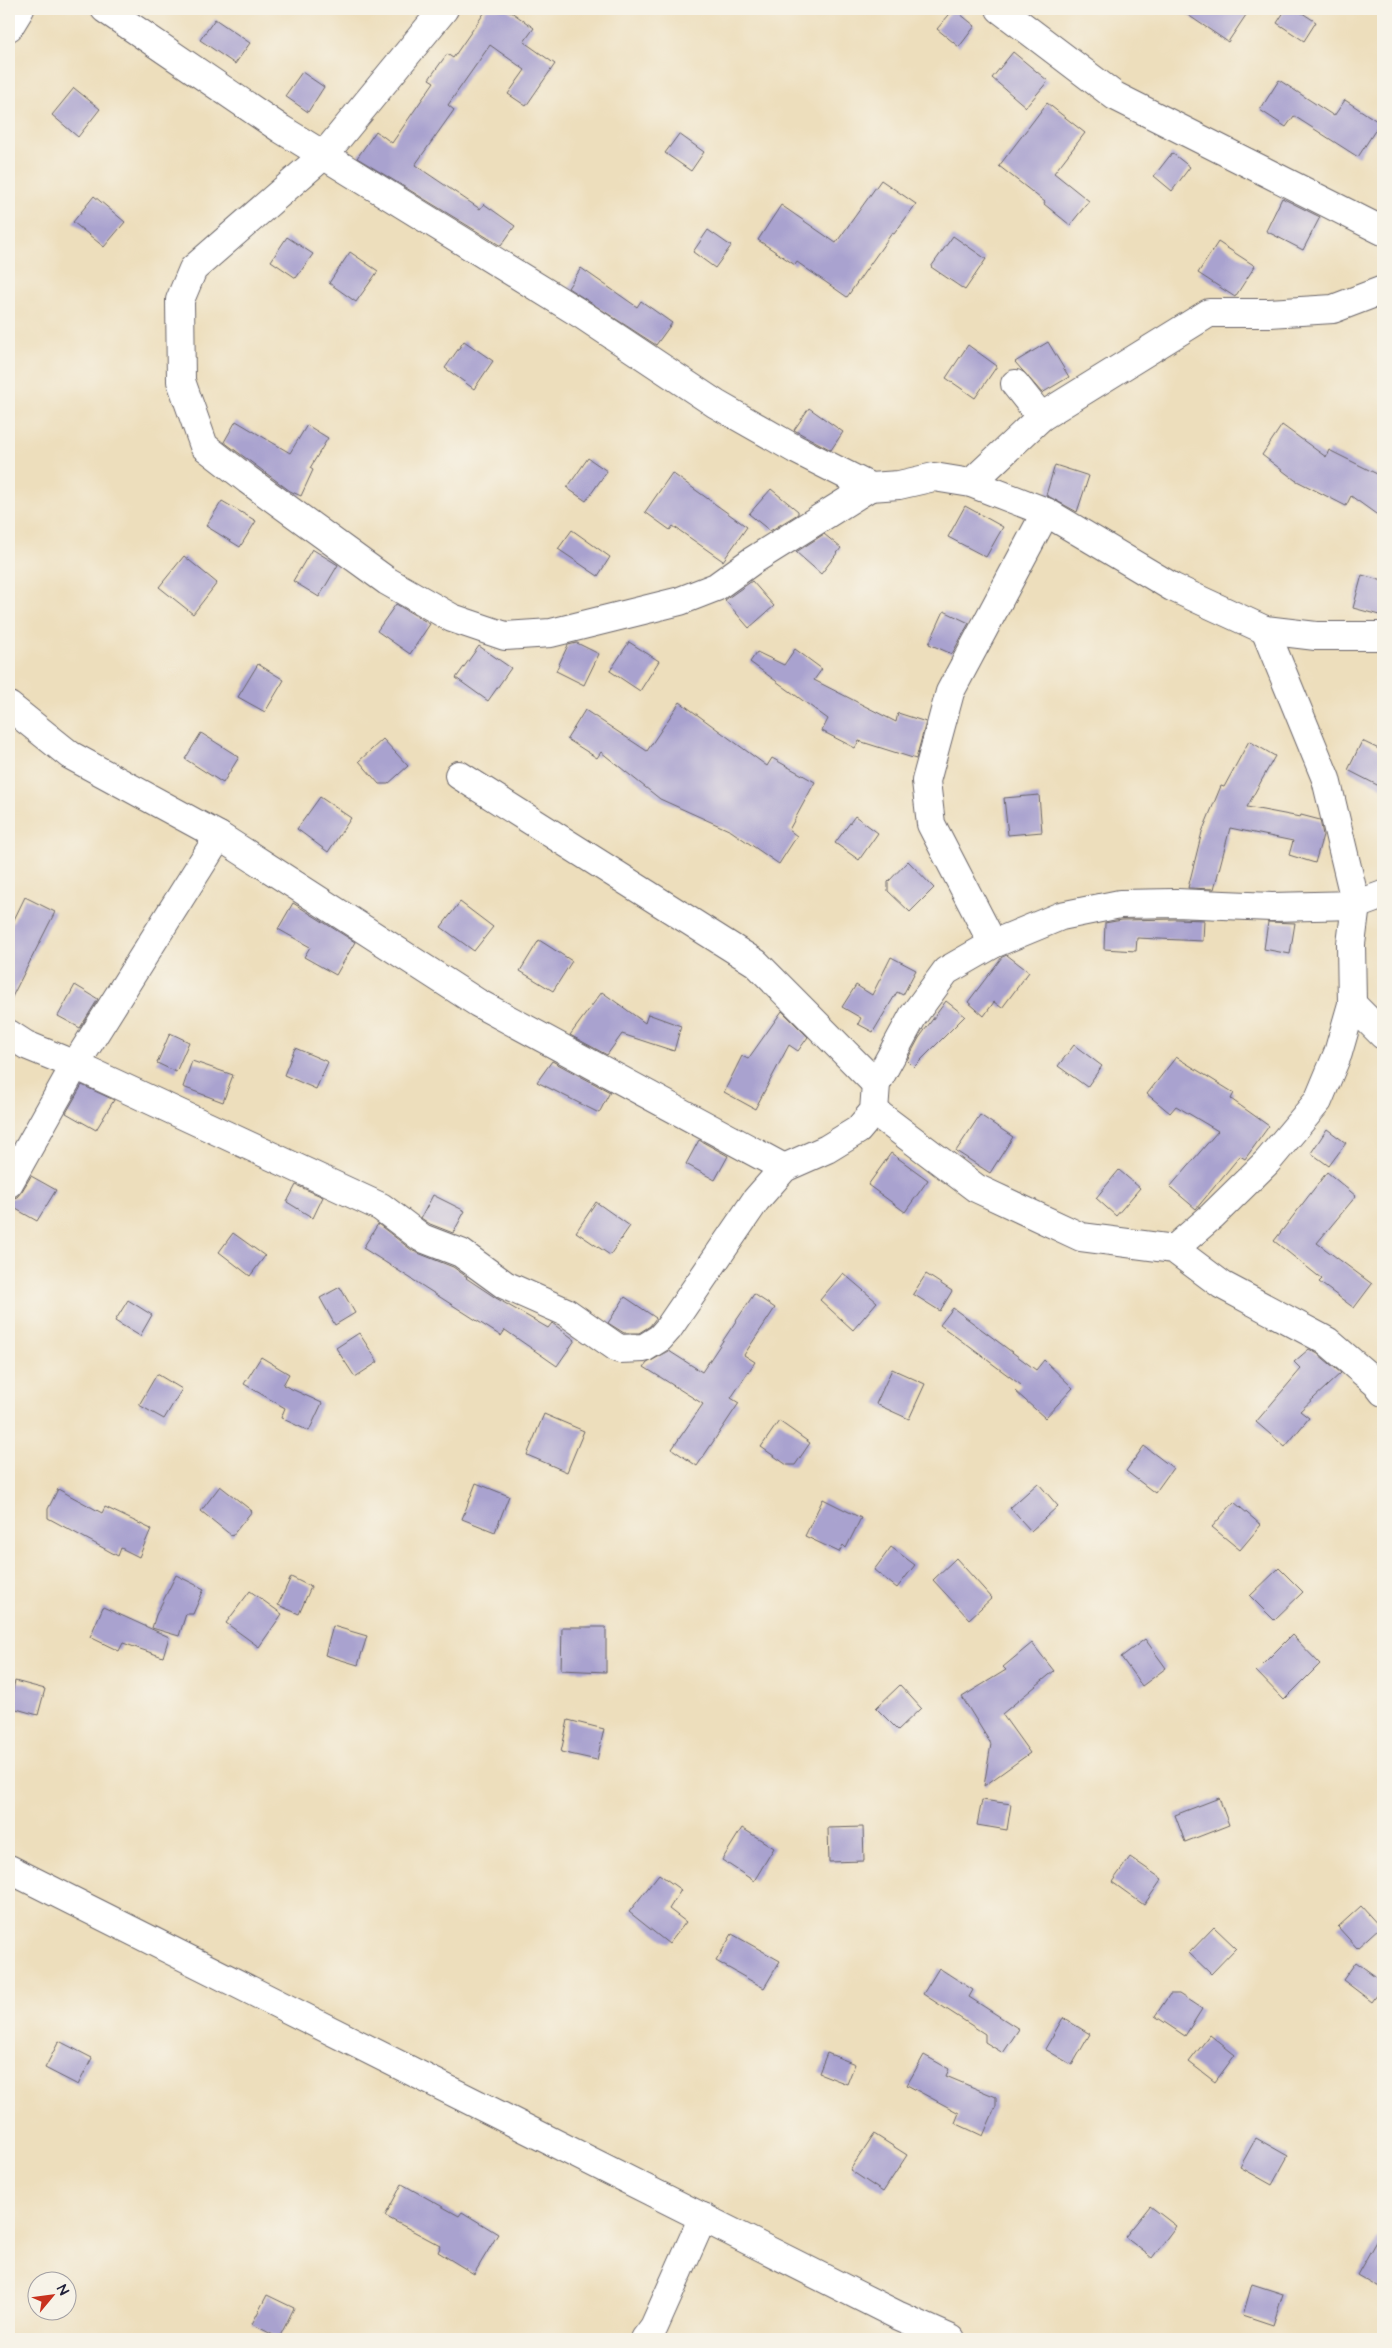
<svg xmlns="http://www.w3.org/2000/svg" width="1392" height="2348" font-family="'Architects Daughter',sans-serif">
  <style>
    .building { fill: #a9a2cf }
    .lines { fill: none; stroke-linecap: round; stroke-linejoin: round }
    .minor-casing { stroke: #696468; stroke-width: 30 }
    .primary-casing { stroke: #696468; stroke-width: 30 }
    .minor { stroke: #fff; stroke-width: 28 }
    .primary { stroke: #fff; stroke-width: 28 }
  </style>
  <rect width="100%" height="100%" fill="#f7f3e8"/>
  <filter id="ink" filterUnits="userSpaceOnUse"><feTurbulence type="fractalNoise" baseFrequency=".02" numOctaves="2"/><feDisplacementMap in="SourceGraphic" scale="10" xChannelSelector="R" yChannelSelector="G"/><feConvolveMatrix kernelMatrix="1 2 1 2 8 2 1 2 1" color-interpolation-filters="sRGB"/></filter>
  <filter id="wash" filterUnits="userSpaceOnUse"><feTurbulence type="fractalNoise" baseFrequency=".0096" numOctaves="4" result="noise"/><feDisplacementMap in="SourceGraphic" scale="20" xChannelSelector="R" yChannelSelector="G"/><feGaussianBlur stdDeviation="1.12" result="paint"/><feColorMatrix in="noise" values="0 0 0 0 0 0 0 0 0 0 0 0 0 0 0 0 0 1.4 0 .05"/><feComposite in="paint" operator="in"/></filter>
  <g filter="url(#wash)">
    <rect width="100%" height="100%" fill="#eddebc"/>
    <g id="blocks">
      <g class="building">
        <path d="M 487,9 L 507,9 L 534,28 L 524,42 L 555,64 L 526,106 L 508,94 L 525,70 L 490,45 L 448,105 L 454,110 L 415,165 L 480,209 L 484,204 L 515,226 L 501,246 L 357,158 L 376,131 L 392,143 L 434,82 L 429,79 L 447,54 L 453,58 Z"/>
        <path d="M 954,9 L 975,26 L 959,47 L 937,29 Z"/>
        <path d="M 1179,9 L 1250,9 L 1228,42 Z"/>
        <path d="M 1286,9 L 1296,9 L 1316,22 L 1304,41 L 1277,23 Z"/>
        <path d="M 215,19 L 250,43 L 235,64 L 200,40 Z"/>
        <path d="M 1013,52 L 1048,81 L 1026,107 L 992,78 Z"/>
        <path d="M 302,72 L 324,87 L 308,112 L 285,96 Z"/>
        <path d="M 1279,80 L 1334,116 L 1345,100 L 1380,123 L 1358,157 L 1294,116 L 1286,127 L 1260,110 Z"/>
        <path d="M 74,88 L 100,109 L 78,137 L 52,115 Z"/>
        <path d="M 1047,103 L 1085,133 L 1054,173 L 1089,201 L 1070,225 L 1044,204 L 1045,202 L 999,166 Z"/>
        <path d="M 679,134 L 704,152 L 691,171 L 665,153 Z"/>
        <path d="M 1172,153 L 1190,167 L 1172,191 L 1154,176 Z"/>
        <path d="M 881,180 L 916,204 L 894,234 L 892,233 L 847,297 L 797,262 L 795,265 L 758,240 L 781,205 L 836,243 Z"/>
        <path d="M 94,196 L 125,222 L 104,247 L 73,222 Z"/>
        <path d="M 1282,198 L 1320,217 L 1303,250 L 1266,231 Z"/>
        <path d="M 708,230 L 731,246 L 715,268 L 693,252 Z"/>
        <path d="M 953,236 L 986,259 L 965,290 L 931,267 Z"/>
        <path d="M 287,237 L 313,254 L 296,278 L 271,261 Z"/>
        <path d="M 1218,242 L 1255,266 L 1235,297 L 1198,273 Z"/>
        <path d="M 350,252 L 378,271 L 356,302 L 329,283 Z"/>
        <path d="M 581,268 L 637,307 L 641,301 L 672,323 L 656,345 L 568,288 Z"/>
        <path d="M 464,341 L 493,361 L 474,389 L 445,368 Z"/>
        <path d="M 1048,342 L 1069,377 L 1042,393 L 1015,362 Z"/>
        <path d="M 968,345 L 997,366 L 975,398 L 946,378 Z"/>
        <path d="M 809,408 L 843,432 L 831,450 L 794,430 Z"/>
        <path d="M 236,421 L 290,453 L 307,425 L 328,438 L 310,468 L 313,470 L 301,496 L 290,491 L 224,442 Z"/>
        <path d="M 1282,425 L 1326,457 L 1329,450 L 1383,477 L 1383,519 L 1351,496 L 1346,506 L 1295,480 L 1262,455 Z"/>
        <path d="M 588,458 L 607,471 L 586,501 L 567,488 Z"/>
        <path d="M 1055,465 L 1089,476 L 1077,512 L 1046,495 Z"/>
        <path d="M 672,473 L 747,527 L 723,561 L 673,526 L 670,530 L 645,512 Z"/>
        <path d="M 771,489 L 798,511 L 798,514 L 770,531 L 749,514 Z"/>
        <path d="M 222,501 L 256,521 L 240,547 L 206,526 Z"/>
        <path d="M 965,506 L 1003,527 L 986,557 L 948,537 Z"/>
        <path d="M 572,530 L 610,557 L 598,576 L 558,549 Z"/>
        <path d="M 824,534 L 841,548 L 821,574 L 796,552 Z"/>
        <path d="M 312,549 L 338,565 L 319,597 L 293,581 Z"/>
        <path d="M 184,556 L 217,583 L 193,614 L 159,587 Z"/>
        <path d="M 1362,575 L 1383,581 L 1383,616 L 1353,608 Z"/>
        <path d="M 752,581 L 774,606 L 749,628 L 725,600 Z"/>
        <path d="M 396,604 L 430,624 L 410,654 L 377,631 Z"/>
        <path d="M 944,611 L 969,623 L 952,654 L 929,644 Z"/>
        <path d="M 629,642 L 659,661 L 640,691 L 610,671 Z"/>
        <path d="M 577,643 L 599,654 L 584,685 L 556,671 L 568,645 Z"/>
        <path d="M 479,646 L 511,668 L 488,701 L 456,678 Z"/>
        <path d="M 795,649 L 822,669 L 814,680 L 896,722 L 898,713 L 926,722 L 916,759 L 859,741 L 855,748 L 822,731 L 828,719 L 750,662 L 757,652 L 784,665 Z"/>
        <path d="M 258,664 L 284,680 L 265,712 L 238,697 Z"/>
        <path d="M 680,702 L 767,766 L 772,758 L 815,782 L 789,830 L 797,836 L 779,864 L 731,831 L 660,799 L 601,752 L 597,758 L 567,739 L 585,710 L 647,751 Z"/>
        <path d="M 201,733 L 239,757 L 223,783 L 185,759 Z"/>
        <path d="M 383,739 L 408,766 L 388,784 L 379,784 L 359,761 Z"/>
        <path d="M 1249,741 L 1275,756 L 1247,807 L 1300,817 L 1301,815 L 1320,820 L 1323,835 L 1315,863 L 1289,855 L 1293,841 L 1230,828 L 1214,889 L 1188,888 L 1202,832 L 1221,786 L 1224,787 Z"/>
        <path d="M 1362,741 L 1383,751 L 1383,788 L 1348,770 Z"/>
        <path d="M 1039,795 L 1042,832 L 1008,835 L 1004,798 Z"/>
        <path d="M 320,797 L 351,818 L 328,852 L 297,829 Z"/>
        <path d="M 855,816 L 878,833 L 859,860 L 835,843 Z"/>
        <path d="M 908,861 L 934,888 L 910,912 L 888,891 L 888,882 Z"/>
        <path d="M 25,897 L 55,912 L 9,1003 L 9,930 Z"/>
        <path d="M 460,902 L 493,927 L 474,951 L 441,927 Z"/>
        <path d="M 293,903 L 355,942 L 336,975 L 304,957 L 310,947 L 278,929 Z"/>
        <path d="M 1176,919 L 1204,920 L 1203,941 L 1137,938 L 1136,951 L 1104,949 L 1105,923 L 1122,920 Z"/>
        <path d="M 1268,922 L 1295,923 L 1290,954 L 1264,949 Z"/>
        <path d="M 539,940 L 572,961 L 553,991 L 520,971 Z"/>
        <path d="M 1007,955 L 1029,972 L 1002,1008 L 994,1002 L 984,1016 L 968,1002 L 1002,957 Z"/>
        <path d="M 891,957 L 916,970 L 903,995 L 897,992 L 873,1032 L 858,1024 L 861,1018 L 842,1007 L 856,985 L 872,995 Z"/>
        <path d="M 75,985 L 98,999 L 80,1028 L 58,1016 Z"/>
        <path d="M 602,992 L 645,1023 L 648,1014 L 681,1026 L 674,1051 L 622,1034 L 607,1055 L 570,1035 Z"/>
        <path d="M 946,1001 L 965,1016 L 914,1067 L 907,1060 L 919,1038 Z"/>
        <path d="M 782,1011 L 808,1037 L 798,1051 L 789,1045 L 755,1109 L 724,1092 L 742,1056 L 748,1059 Z"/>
        <path d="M 170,1033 L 189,1042 L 176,1072 L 157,1063 Z"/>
        <path d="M 1074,1045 L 1102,1066 L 1087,1087 L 1058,1066 Z"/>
        <path d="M 295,1048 L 328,1062 L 316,1089 L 284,1075 Z"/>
        <path d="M 1176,1057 L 1234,1093 L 1231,1099 L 1269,1126 L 1245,1159 L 1240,1156 L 1196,1209 L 1170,1187 L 1218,1131 L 1176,1106 L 1170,1113 L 1147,1094 Z"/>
        <path d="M 192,1061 L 233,1075 L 223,1102 L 183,1087 Z"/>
        <path d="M 552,1061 L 610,1092 L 599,1113 L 537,1082 Z"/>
        <path d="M 82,1085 L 114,1100 L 96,1130 L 66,1113 Z"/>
        <path d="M 980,1115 L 1013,1137 L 990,1173 L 956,1151 Z"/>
        <path d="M 1327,1129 L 1346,1143 L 1329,1166 L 1311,1153 Z"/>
        <path d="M 699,1140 L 728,1156 L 715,1180 L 686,1164 Z"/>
        <path d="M 891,1153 L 928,1180 L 905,1212 L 868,1185 Z"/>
        <path d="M 1119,1170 L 1140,1188 L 1116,1216 L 1096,1198 Z"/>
        <path d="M 1327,1172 L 1356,1196 L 1317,1243 L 1372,1284 L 1354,1308 L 1319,1282 L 1322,1279 L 1274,1241 Z"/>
        <path d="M 31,1176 L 56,1190 L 37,1221 L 9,1205 L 9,1199 L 17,1197 L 22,1191 Z"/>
        <path d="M 296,1185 L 323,1197 L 313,1218 L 287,1202 Z"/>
        <path d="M 433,1195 L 465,1211 L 453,1233 L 430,1224 L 421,1218 Z"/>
        <path d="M 596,1202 L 630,1226 L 610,1255 L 576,1232 Z"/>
        <path d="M 378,1224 L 413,1251 L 453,1267 L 467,1277 L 466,1278 L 496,1298 L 548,1328 L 552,1323 L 575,1340 L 557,1366 L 505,1330 L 501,1336 L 363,1248 Z"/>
        <path d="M 233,1233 L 265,1256 L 250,1276 L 219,1252 Z"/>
        <path d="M 843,1273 L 877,1302 L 853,1330 L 820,1300 Z"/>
        <path d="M 926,1274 L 952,1291 L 940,1311 L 913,1294 Z"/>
        <path d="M 340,1287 L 355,1313 L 335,1325 L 320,1298 Z"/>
        <path d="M 754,1294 L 775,1308 L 744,1355 L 755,1362 L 731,1398 L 739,1403 L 697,1466 L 672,1449 L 703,1404 L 644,1367 L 647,1363 L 669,1351 L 702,1372 Z"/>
        <path d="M 625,1297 L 656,1318 L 650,1326 L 639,1333 L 624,1333 L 608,1323 Z"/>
        <path d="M 128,1300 L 152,1315 L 140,1336 L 115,1321 Z"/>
        <path d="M 953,1308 L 1036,1370 L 1044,1360 L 1073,1388 L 1045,1418 L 1015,1391 L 1021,1385 L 940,1325 Z"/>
        <path d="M 359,1333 L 378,1362 L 355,1377 L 336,1348 Z"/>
        <path d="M 1309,1349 L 1318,1354 L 1341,1373 L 1300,1411 L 1309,1418 L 1285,1447 L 1256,1422 L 1301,1369 L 1294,1362 Z"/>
        <path d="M 261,1357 L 289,1374 L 283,1385 L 322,1403 L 309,1431 L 281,1418 L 285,1408 L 244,1384 Z"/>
        <path d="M 892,1369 L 925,1384 L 909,1419 L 876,1404 Z"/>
        <path d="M 157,1374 L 182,1389 L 164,1419 L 139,1405 Z"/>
        <path d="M 544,1414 L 584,1431 L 567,1472 L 527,1455 Z"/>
        <path d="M 779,1421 L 810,1443 L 795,1465 L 787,1465 L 761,1447 Z"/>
        <path d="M 1144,1446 L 1173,1468 L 1155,1493 L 1126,1471 Z"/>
        <path d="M 476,1483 L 509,1496 L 495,1532 L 462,1519 Z"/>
        <path d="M 1038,1483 L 1058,1506 L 1031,1531 L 1010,1508 Z"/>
        <path d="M 220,1486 L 252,1511 L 232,1536 L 201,1511 Z"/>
        <path d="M 58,1489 L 102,1513 L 105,1507 L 151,1529 L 139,1557 L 121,1548 L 118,1556 L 48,1518 L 48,1509 Z"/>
        <path d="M 823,1499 L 861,1518 L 846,1548 L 843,1545 L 839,1552 L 805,1536 Z"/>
        <path d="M 1234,1502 L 1261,1525 L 1240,1550 L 1212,1527 Z"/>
        <path d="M 891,1547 L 915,1565 L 897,1588 L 874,1570 Z"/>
        <path d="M 956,1558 L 992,1598 L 969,1619 L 933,1580 Z"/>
        <path d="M 1279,1568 L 1303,1592 L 1274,1620 L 1250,1596 Z"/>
        <path d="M 176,1575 L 204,1589 L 193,1614 L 186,1614 L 179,1636 L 152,1628 L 156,1615 Z"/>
        <path d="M 291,1577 L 311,1587 L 299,1614 L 278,1605 Z"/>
        <path d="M 250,1591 L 282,1614 L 259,1647 L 226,1623 Z"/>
        <path d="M 103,1607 L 169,1637 L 163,1657 L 123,1643 L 119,1651 L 90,1637 Z"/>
        <path d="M 333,1626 L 367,1636 L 358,1665 L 325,1655 Z"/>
        <path d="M 562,1627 L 606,1627 L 606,1672 L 561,1670 Z"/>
        <path d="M 1292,1635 L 1320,1664 L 1284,1700 L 1256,1671 Z"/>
        <path d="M 1145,1639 L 1166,1668 L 1142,1686 L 1121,1657 Z"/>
        <path d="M 1032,1643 L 1054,1671 L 1002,1714 L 1030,1753 L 984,1786 L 991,1744 L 962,1697 L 1006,1670 L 1003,1667 Z"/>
        <path d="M 15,1681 L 45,1689 L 38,1715 L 9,1707 Z"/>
        <path d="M 900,1685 L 921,1708 L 898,1730 L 876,1708 Z"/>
        <path d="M 568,1720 L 604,1729 L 597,1760 L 561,1752 Z"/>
        <path d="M 1219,1798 L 1229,1825 L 1185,1842 L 1175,1815 Z"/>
        <path d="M 982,1800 L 1011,1804 L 1007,1830 L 977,1825 Z"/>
        <path d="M 863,1827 L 864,1861 L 829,1862 L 828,1828 Z"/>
        <path d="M 742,1828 L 774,1848 L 754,1881 L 722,1860 Z"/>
        <path d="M 1130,1857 L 1162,1879 L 1144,1905 L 1112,1882 Z"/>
        <path d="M 659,1874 L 681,1890 L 669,1909 L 686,1922 L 669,1944 L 629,1912 Z"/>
        <path d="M 1361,1906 L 1380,1927 L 1357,1948 L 1338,1927 Z"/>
        <path d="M 1214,1927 L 1236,1948 L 1211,1974 L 1189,1953 Z"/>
        <path d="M 732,1934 L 780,1961 L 764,1988 L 716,1961 Z"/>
        <path d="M 1356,1962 L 1383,1982 L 1383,1987 L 1372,2002 L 1343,1980 Z"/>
        <path d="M 939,1968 L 973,1990 L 969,1997 L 1019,2029 L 1003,2053 L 985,2042 L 985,2034 L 923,1994 Z"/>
        <path d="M 1170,1994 L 1179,1994 L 1202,2009 L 1185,2036 L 1155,2016 Z"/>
        <path d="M 1063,2018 L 1090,2034 L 1072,2065 L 1045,2049 Z"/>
        <path d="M 1210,2035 L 1235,2055 L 1215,2082 L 1189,2062 Z"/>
        <path d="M 59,2041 L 92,2058 L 78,2085 L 45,2068 Z"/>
        <path d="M 827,2053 L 855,2064 L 847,2084 L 819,2073 Z"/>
        <path d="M 924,2055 L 949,2069 L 946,2076 L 996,2097 L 996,2106 L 983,2136 L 955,2123 L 959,2113 L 907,2085 Z"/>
        <path d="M 874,2134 L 907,2155 L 883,2192 L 850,2170 Z"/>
        <path d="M 1256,2138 L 1288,2156 L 1272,2185 L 1240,2167 Z"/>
        <path d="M 402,2184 L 459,2216 L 462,2212 L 498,2234 L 474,2274 L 438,2252 L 441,2246 L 385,2216 Z"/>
        <path d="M 1150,2206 L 1176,2226 L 1152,2258 L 1125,2237 Z"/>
        <path d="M 1383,2229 L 1383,2290 L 1357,2275 Z"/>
        <path d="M 1252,2284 L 1283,2294 L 1273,2325 L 1243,2315 Z"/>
        <path d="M 267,2295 L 294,2308 L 279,2338 L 252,2324 Z"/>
      </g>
    </g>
  </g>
  <g filter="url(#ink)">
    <use href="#blocks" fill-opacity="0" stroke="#696468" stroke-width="1"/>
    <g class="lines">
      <defs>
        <g id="minor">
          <path d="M 105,9 L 281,129 L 584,316 L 716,404 L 795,449 L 870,487 L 899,485 L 934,477 L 971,483 L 1046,512 L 1172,587 L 1265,630 L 1316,636 L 1383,636"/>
          <path d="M 444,9 L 324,155 L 193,269 L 180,300 L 181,381 L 204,446 L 248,480 L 387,581 L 452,618 L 505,636 L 551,633 L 680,601 L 716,587 L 752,561 L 870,487"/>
          <path d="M 1000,9 L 1115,96 L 1383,231"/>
          <path d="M 9,27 L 20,9"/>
          <path d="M 1015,384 L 1041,417"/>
          <path d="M 971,483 L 1041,417 L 1209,313 L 1269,313 L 1333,309 L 1383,290"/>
          <path d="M 9,706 L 70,755 L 219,836 L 478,1003 L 784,1168"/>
          <path d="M 459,775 L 756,963 L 876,1084"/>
          <path d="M 993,944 L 931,824 L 926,781 L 950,692 L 1046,512"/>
          <path d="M 1352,1004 L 1383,1035"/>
          <path d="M 9,1034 L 26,1045 L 75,1065 L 381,1207 L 422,1238 L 461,1253 L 505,1285 L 566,1312 L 619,1349 L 644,1348 L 660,1338 L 668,1329 L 756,1200 L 784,1168 L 827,1149 L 858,1130 L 874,1111 L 876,1084 L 913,1016 L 946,971 L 993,944 L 1061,916 L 1120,904 L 1176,903 L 1272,907 L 1356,905 L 1383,895"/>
          <path d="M 874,1111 L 976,1188 L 1081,1237 L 1174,1249 L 1222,1285 L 1327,1341 L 1376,1383 L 1383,1392"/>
          <path d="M 9,1183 L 75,1065 L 219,836"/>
          <path d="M 1174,1249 L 1212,1216 L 1267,1162 L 1318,1101 L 1338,1053 L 1352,1004 L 1351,944 L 1356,905 L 1326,779 L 1265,630"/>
          <path d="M 645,2339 L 654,2327 L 703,2217"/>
        </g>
        <path id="primary" d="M 9,1869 L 897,2315 L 951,2339"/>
      </defs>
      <use href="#minor" class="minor-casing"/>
      <use href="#primary" class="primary-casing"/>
      <use href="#minor" class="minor"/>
      <use href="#primary" class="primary"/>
    </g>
  </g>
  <rect width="1392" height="2348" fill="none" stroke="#f7f3e8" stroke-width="30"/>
  <g transform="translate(52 2296) rotate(61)"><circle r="24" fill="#f7f3e8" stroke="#a29fa3"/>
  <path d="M0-4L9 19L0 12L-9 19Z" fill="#c8321e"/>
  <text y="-8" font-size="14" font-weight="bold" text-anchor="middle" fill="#22223b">N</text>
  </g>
</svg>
